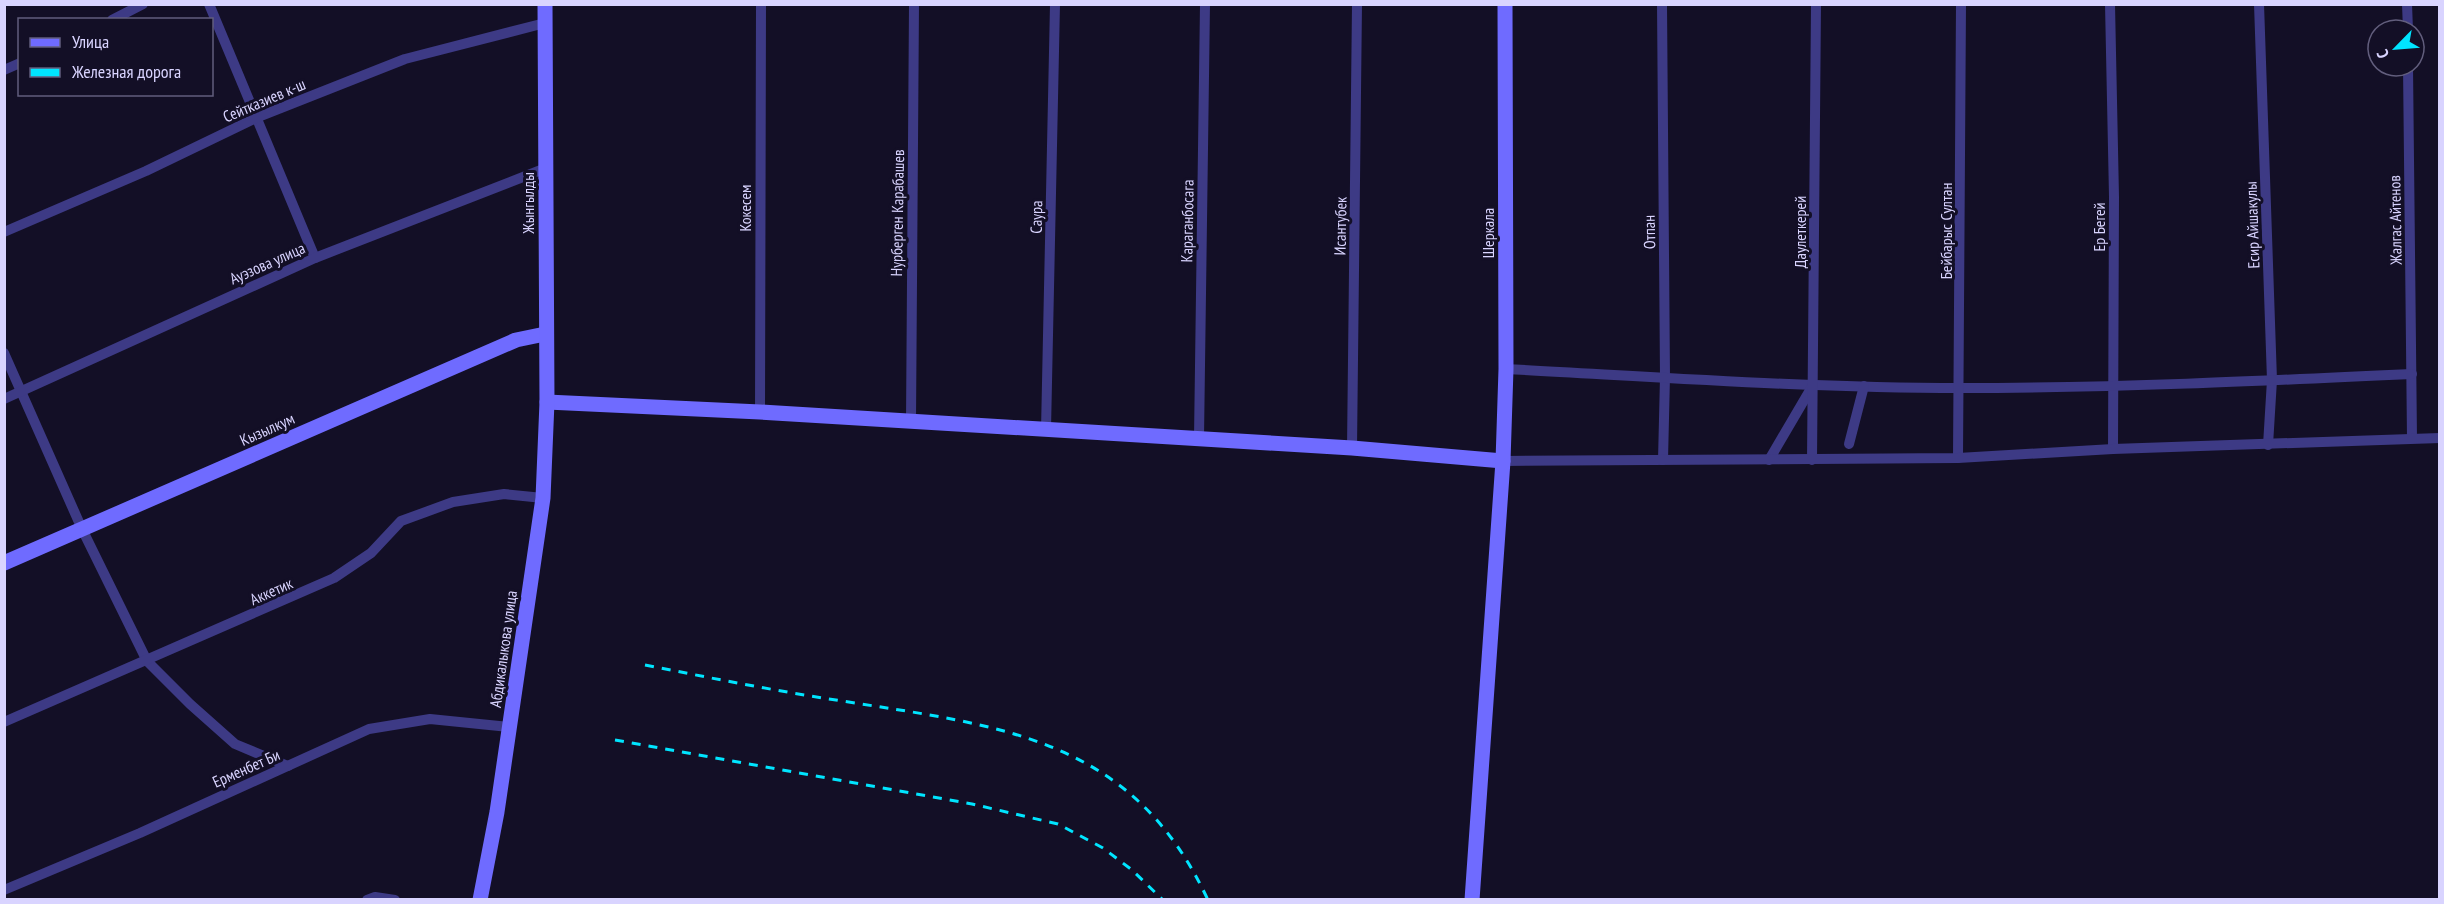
<svg xmlns="http://www.w3.org/2000/svg" width="2444" height="904" font-family="'PT Sans Narrow',sans-serif">
  <style>
    .lines { fill: none; stroke-linecap: round; stroke-linejoin: round }
    .street { stroke: #3d3a85; stroke-width: 10 }
    .secondary { stroke: #6f6bff; stroke-width: 15 }
    .rail { stroke: #00e5ff; stroke-width: 3; stroke-dasharray: 9 8; stroke-linecap: butt }
    .labels { text-anchor: middle; stroke-width: 6; stroke-linejoin: round; paint-order: stroke }
    .street-label { font-size: 16px; fill: #d9d4ff; stroke: #130f26 }
  </style>
  <rect width="100%" height="100%" fill="#130f26"/>
  <g class="lines">
    <g class="street">
      <path d="M 209,4 L 315,258"/>
      <path d="M 1662,4 L 1665,377 L 1663,460"/>
      <path d="M 2110,4 L 2114,197 L 2113,449"/>
      <path d="M 2259,4 L 2272,380 L 2268,445"/>
      <path d="M 2407,4 L 2408,30"/>
      <path d="M 112,20 L 143,4"/>
      <path d="M 2408,66 L 2412,438"/>
      <path d="M 4,70 L 20,63"/>
      <path d="M 4,232 L 146,171 L 258,117 L 405,59 L 545,23"/>
      <path d="M 4,353 L 82,529 L 147,661 L 190,704 L 235,744 L 288,766"/>
      <path d="M 1506,369 C 1658,377 1809,388 1961,388 C 2112,388 2262,381 2412,374"/>
      <path d="M 4,399 L 315,258 L 546,168"/>
      <path d="M 760,412 L 761,4"/>
      <path d="M 911,421 L 914,4"/>
      <path d="M 1046,430 L 1055,4"/>
      <path d="M 1199,438 L 1205,4"/>
      <path d="M 1849,444 L 1864,386"/>
      <path d="M 1352,448 L 1357,4"/>
      <path d="M 1958,458 L 1961,4"/>
      <path d="M 1769,460 L 1813,385"/>
      <path d="M 1812,460 L 1816,4"/>
      <path d="M 1503,461 L 1958,458 L 2113,449 L 2440,438"/>
      <path d="M 4,722 L 334,578 L 371,553 L 401,521 L 453,502 L 504,494 L 543,498"/>
      <path d="M 4,890 L 140,833 L 369,729 L 430,719 L 509,727"/>
      <path d="M 367,900 L 375,897 L 395,900"/>
    </g>
    <g class="secondary">
      <path d="M 547,402 L 760,412 L 1352,448 L 1503,461"/>
      <path d="M 4,563 L 516,340 L 545,334"/>
      <path d="M 480,900 L 497,812 L 543,498 L 547,402 L 545,4"/>
      <path d="M 1472,900 L 1503,461 L 1506,369 L 1505,4"/>
    </g>
    <g class="rail">
      <path d="M 645,665 C 711,678 776,691 842,701 C 1000,726 1132,737 1208,900"/>
      <path d="M 615,740 L 972,804 L 1058,824 L 1103,848 L 1132,870 L 1163,900"/>
    </g>
  </g>
  <g class="labels">
    <g class="street-label">
      <text transform="translate(264 100) rotate(-23)" y="6">Сейтказиев к-ш</text>
      <text transform="translate(528 203) rotate(-90)" y="6">Жынгылды</text>
      <text transform="translate(745 208) rotate(-90)" y="6">Кокесем</text>
      <text transform="translate(897 213) rotate(-89)" y="6">Нурберген Карабашев</text>
      <text transform="translate(1036 217) rotate(-89)" y="6">Саура</text>
      <text transform="translate(2395 220) rotate(-91)" y="6">Жалгас Айтенов</text>
      <text transform="translate(1187 221) rotate(-89)" y="6">Караганбосага</text>
      <text transform="translate(2252 225) rotate(-92)" y="6">Есир Айшакулы</text>
      <text transform="translate(1340 226) rotate(-89)" y="6">Исантубек</text>
      <text transform="translate(2099 227) rotate(-90)" y="6">Ер Бегей</text>
      <text transform="translate(1946 231) rotate(-90)" y="6">Бейбарыс Султан</text>
      <text transform="translate(1649 232) rotate(-91)" y="6">Отпан</text>
      <text transform="translate(1800 232) rotate(-90)" y="6">Даулеткерей</text>
      <text transform="translate(1488 233) rotate(-90)" y="6">Шеркала</text>
      <text transform="translate(267 263) rotate(-24)" y="6">Ауэзова улица</text>
      <text transform="translate(267 429) rotate(-24)" y="6">Кызылкум</text>
      <text transform="translate(271 591) rotate(-24)" y="6">Аккетик</text>
      <text transform="translate(503 649) rotate(-82)" y="6">Абдикалыкова улица</text>
      <text transform="translate(246 768) rotate(-24)" y="6">Ерменбет Би</text>
    </g>
  </g>
  <rect width="2444" height="904" fill="none" stroke="#d9d4ff" stroke-width="12"/>
  <rect x="18" y="18" width="195" height="78" fill="#130f26" stroke="#625e7d" stroke-width="1.5"/>
  <rect x="30" y="38" width="30" height="9" fill="#6f6bff" stroke="#625e7d" stroke-width="1.5"/>
  <text x="72" y="48" font-size="18" fill="#d9d4ff">Улица</text>
  <rect x="30" y="68" width="30" height="9" fill="#00e5ff" stroke="#625e7d" stroke-width="1.5"/>
  <text x="72" y="78" font-size="18" fill="#d9d4ff">Железная дорога</text>
  <g transform="translate(2396 48) rotate(245)"><circle r="28" fill="#130f26" stroke="#625e7d" stroke-width="1.5"/>
  <path d="M0-4.5L10 22L0 15L-10 22Z" fill="#00e5ff"/>
  <text y="-9" font-size="16" font-weight="bold" text-anchor="middle" fill="#d9d4ff">С</text>
  </g>
</svg>
